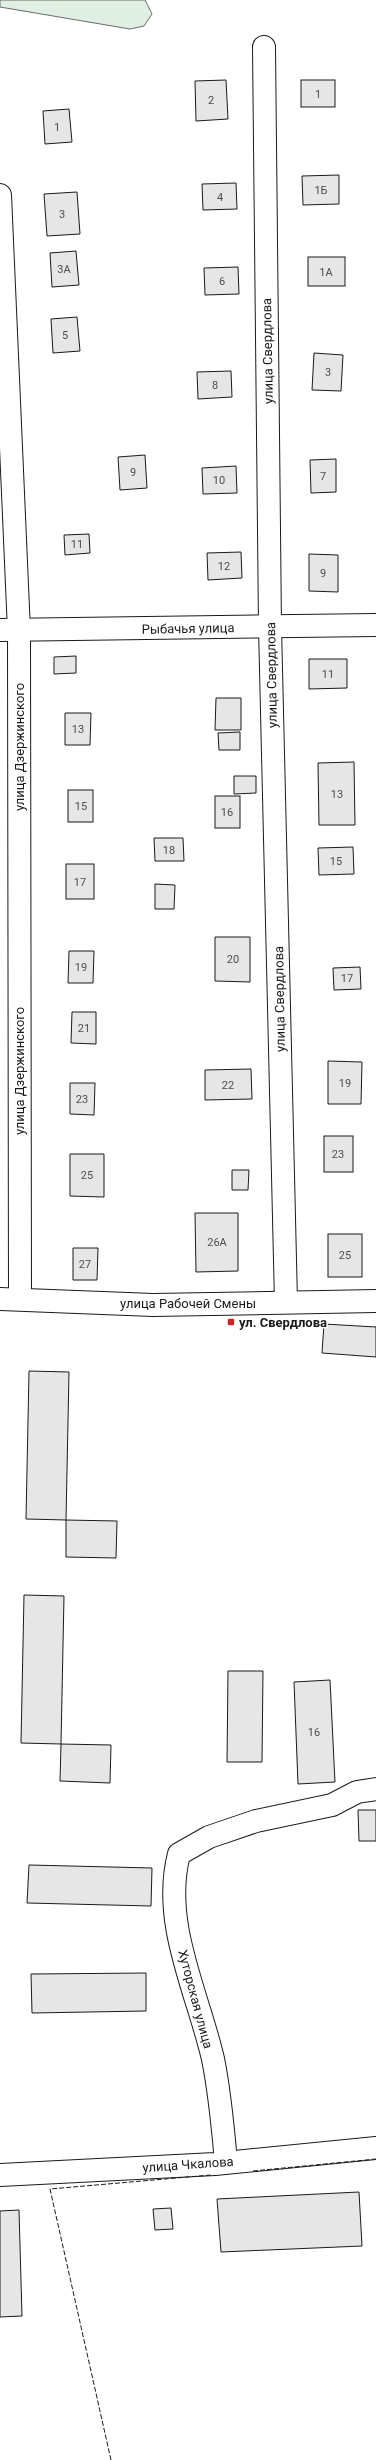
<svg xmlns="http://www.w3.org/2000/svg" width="376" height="2460" font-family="Roboto,sans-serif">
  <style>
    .green { fill: #e0efe3; stroke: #6a6a6a }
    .building { fill: #e6e6e6; stroke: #1a1a1a }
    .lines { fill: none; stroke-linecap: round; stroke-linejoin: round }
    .minor-casing { stroke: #1a1a1a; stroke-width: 24 }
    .minor { stroke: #fff; stroke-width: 22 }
    .fence { stroke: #1a1a1a; stroke-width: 1; stroke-dasharray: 5 2; stroke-linecap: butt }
    .poi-dot { fill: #c62828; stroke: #fff; stroke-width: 1.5 }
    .labels { text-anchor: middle; stroke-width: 3; stroke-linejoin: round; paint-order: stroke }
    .number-label { font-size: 11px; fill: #4d4d4d }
    .street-label { font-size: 13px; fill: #1a1a1a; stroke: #fff }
    .poi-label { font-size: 13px; font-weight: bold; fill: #1a1a1a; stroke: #fff; text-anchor: start }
  </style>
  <rect width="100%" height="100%" fill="#fff"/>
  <path class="green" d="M 0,0 L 145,0 L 152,14 L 144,26 L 130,29 L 0,7 Z"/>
  <g class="building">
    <path d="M 226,80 L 228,119 L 196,121 L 195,81 Z"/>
    <rect x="301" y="80" width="34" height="27"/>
    <path d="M 69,109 L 72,142 L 45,144 L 43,111 Z"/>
    <path d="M 339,175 L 339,204 L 303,205 L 302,176 Z"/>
    <path d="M 236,183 L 237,209 L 203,210 L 202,184 Z"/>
    <path d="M 77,192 L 80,234 L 47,236 L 44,194 Z"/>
    <path d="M 76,251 L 79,285 L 52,287 L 50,253 Z"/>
    <rect x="308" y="257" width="37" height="29"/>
    <path d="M 238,267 L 239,294 L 205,295 L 204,268 Z"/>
    <path d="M 77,317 L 80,351 L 53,353 L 51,319 Z"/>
    <path d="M 314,353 L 343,355 L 341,391 L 312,390 Z"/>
    <path d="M 231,371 L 232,397 L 198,399 L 197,372 Z"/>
    <path d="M 145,455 L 147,488 L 120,490 L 118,457 Z"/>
    <path d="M 336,459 L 336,492 L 311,493 L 310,460 Z"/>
    <path d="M 236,466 L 237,493 L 203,494 L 202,468 Z"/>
    <path d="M 89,534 L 90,553 L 65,555 L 64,535 Z"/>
    <path d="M 241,552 L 242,578 L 208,580 L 207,553 Z"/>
    <path d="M 309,554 L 338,555 L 338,592 L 309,591 Z"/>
    <path d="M 76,656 L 76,673 L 54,674 L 54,657 Z"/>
    <path d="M 309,659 L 347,659 L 347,688 L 309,689 Z"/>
    <path d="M 216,698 L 241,698 L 241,730 L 215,730 Z"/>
    <path d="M 65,713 L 91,713 L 90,745 L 65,745 Z"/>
    <path d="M 240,732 L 240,750 L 219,750 L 218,733 Z"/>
    <path d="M 354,762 L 355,825 L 319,825 L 318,763 Z"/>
    <path d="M 234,776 L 256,776 L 256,793 L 234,794 Z"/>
    <rect x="68" y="790" width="25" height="32"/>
    <rect x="215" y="796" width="25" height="32"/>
    <path d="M 154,838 L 183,838 L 184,861 L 155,861 Z"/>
    <path d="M 353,847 L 354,874 L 319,875 L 318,848 Z"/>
    <rect x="66" y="864" width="28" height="35"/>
    <path d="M 155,884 L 175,885 L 174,909 L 155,909 Z"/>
    <path d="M 215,937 L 250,937 L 250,982 L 215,981 Z"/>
    <path d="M 69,951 L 94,951 L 93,983 L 68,983 Z"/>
    <path d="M 360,967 L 361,989 L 334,990 L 333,968 Z"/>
    <path d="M 72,1012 L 96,1012 L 96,1044 L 71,1043 Z"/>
    <path d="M 328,1061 L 362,1062 L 361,1104 L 328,1104 Z"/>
    <path d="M 251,1069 L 252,1099 L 205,1100 L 205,1070 Z"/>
    <path d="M 70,1083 L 95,1083 L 94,1115 L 70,1114 Z"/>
    <rect x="324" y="1136" width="29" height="36"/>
    <path d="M 70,1154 L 104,1154 L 104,1197 L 70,1196 Z"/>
    <path d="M 232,1170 L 249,1170 L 248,1190 L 232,1190 Z"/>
    <path d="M 195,1213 L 238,1213 L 238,1271 L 196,1272 Z"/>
    <rect x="328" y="1234" width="34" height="43"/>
    <path d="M 73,1248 L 98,1248 L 97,1280 L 73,1280 Z"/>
    <path d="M 324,1324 L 376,1327 L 376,1357 L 322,1353 Z"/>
    <path d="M 29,1371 L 69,1372 L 66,1520 L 26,1519 Z"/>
    <path d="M 66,1520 L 117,1521 L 116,1558 L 66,1557 Z"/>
    <path d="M 24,1595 L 64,1596 L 61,1744 L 21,1743 Z"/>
    <path d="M 228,1671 L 263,1671 L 262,1762 L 227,1762 Z"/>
    <path d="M 330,1680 L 335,1782 L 298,1784 L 294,1682 Z"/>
    <path d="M 61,1744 L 111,1745 L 110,1783 L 60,1781 Z"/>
    <path d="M 358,1810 L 376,1810 L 376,1841 L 359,1841 Z"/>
    <path d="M 29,1865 L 152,1868 L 151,1906 L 27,1903 Z"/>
    <path d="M 146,1973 L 146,2011 L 32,2013 L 31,1974 Z"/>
    <path d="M 359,2192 L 362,2246 L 221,2252 L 217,2199 Z"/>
    <path d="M 171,2208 L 173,2229 L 155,2230 L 153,2209 Z"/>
    <path d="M 19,2210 L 22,2316 L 0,2317 L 0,2211 Z"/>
  </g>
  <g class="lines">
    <defs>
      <g id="minor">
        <path d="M 264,47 L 270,627 L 286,1302"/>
        <path d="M 0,195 L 19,631 L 20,1299"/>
        <path d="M 0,630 L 376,625"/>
        <path d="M 0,1299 L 153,1305 L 376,1301"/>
        <path d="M 226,2162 C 223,2128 220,2093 213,2059 C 198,1993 161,1923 179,1854 L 209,1837 L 256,1821 L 332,1805 L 357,1792 L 376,1789"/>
        <path d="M 0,2175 L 215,2164 L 376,2148"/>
      </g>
    </defs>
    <use href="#minor" class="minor-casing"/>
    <use href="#minor" class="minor"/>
    <g class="fence">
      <path d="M 253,2171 L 376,2159"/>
      <path d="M 111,2460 L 50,2189 L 211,2175"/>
    </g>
  </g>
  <rect class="poi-dot" x="227" y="1318" width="8" height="8" rx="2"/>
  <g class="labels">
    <g class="number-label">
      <text x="318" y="98">1</text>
      <text x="211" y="104">2</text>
      <text x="57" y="131">1</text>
      <text x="321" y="194">1Б</text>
      <text x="220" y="201">4</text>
      <text x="62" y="218">3</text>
      <text x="64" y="273">3А</text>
      <text x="326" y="276">1А</text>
      <text x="222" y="285">6</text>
      <text x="65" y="339">5</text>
      <text x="328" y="376">3</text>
      <text x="215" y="389">8</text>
      <text x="133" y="476">9</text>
      <text x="323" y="480">7</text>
      <text x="219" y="484">10</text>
      <text x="77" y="548">11</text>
      <text x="224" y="570">12</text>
      <text x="323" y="577">9</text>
      <text x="328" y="678">11</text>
      <text x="78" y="733">13</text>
      <text x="337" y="798">13</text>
      <text x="81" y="810">15</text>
      <text x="227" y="816">16</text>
      <text x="169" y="854">18</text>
      <text x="336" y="865">15</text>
      <text x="80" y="886">17</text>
      <text x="233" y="963">20</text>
      <text x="81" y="971">19</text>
      <text x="347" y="982">17</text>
      <text x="84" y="1032">21</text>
      <text x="345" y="1087">19</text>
      <text x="228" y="1089">22</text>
      <text x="82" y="1103">23</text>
      <text x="338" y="1158">23</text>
      <text x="87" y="1179">25</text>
      <text x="217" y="1246">26А</text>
      <text x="345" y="1259">25</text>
      <text x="85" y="1268">27</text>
      <text x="314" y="1736">16</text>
    </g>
    <g class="street-label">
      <text transform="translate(267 351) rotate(-91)" y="5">улица Свердлова</text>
      <text transform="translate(188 628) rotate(-1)" y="5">Рыбачья улица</text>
      <text transform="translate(271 675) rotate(-91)" y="5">улица Свердлова</text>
      <text transform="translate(19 747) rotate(-90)" y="5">улица Дзержинского</text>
      <text transform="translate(279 999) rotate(-91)" y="5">улица Свердлова</text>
      <text transform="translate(19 1071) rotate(-90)" y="5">улица Дзержинского</text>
      <text x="188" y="1308">улица Рабочей Смены</text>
      <text transform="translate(196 1999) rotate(75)" y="5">Хуторская улица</text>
      <text transform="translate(188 2164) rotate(-4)" y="5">улица Чкалова</text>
    </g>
    <g class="poi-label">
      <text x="239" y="1327">ул. Свердлова</text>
    </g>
  </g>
</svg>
